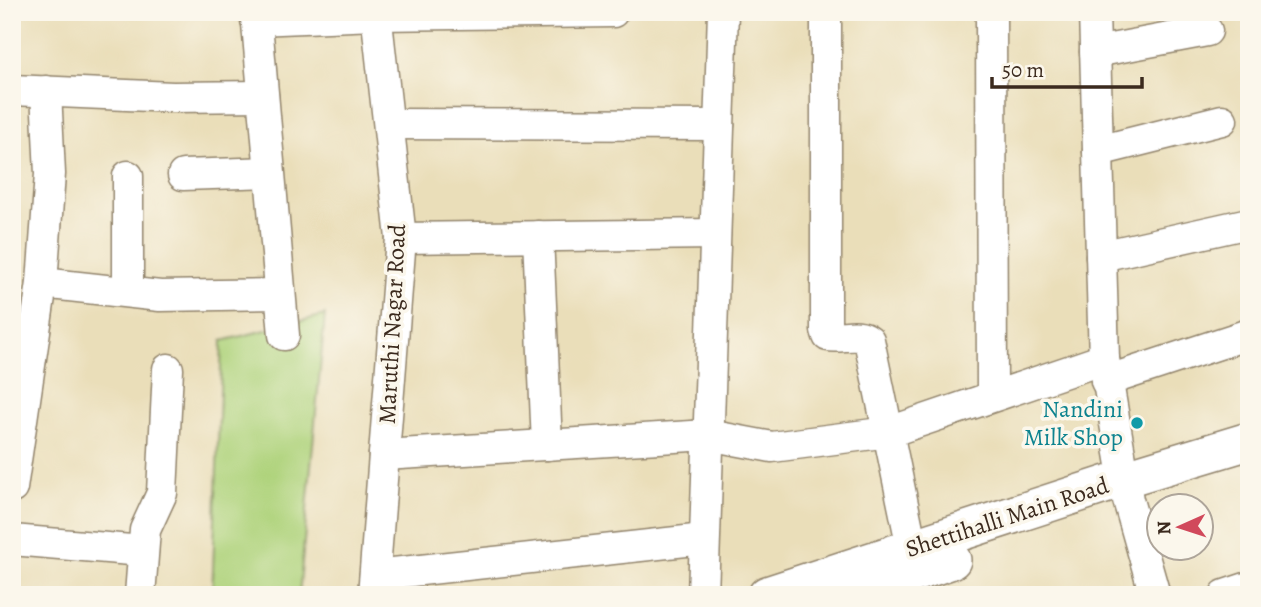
<svg xmlns="http://www.w3.org/2000/svg" width="1261" height="607" font-family="Alegreya,serif">
  <style>
    .green { fill: #afd37c; stroke: #757e4d; stroke-width: 2 }
    .lines { fill: none; stroke-linecap: round; stroke-linejoin: round }
    .minor-casing { stroke: #92846c; stroke-width: 33 }
    .major-casing { stroke: #92846c; stroke-width: 40 }
    .minor { stroke: #fff; stroke-width: 30 }
    .major { stroke: #fff; stroke-width: 37 }
    .culture-dot { fill: #0f9aa8; stroke: #fbf7ec; stroke-width: 2.5 }
    .labels { text-anchor: middle; stroke-width: 7; stroke-linejoin: round; paint-order: stroke }
    .street-label { font-size: 24px; fill: #3b2a1e; stroke: #fbf7ec }
    .culture-label { font-size: 24px; fill: #0d838f; stroke: #fbf7ec; text-anchor: end }
  </style>
  <rect width="100%" height="100%" fill="#fbf7ec"/>
  <filter id="ink" filterUnits="userSpaceOnUse"><feTurbulence type="fractalNoise" baseFrequency=".0143" numOctaves="2"/><feDisplacementMap in="SourceGraphic" scale="14" xChannelSelector="R" yChannelSelector="G"/><feConvolveMatrix kernelMatrix="1 2 1 2 8 2 1 2 1" color-interpolation-filters="sRGB"/></filter>
  <filter id="wash" filterUnits="userSpaceOnUse"><feTurbulence type="fractalNoise" baseFrequency=".00686" numOctaves="4" result="noise"/><feDisplacementMap in="SourceGraphic" scale="28" xChannelSelector="R" yChannelSelector="G"/><feGaussianBlur stdDeviation="1.57" result="paint"/><feColorMatrix in="noise" values="0 0 0 0 0 0 0 0 0 0 0 0 0 0 0 0 0 1.4 0 .05"/><feComposite in="paint" operator="in"/></filter>
  <g filter="url(#wash)">
    <rect width="100%" height="100%" fill="#eadeb9"/>
    <path class="green" d="M 325,315 L 299,595 L 212,595 L 222,341 Z"/>
  </g>
  <g filter="url(#ink)">
    <g class="lines">
      <defs>
        <g id="minor">
          <path d="M 256,12 L 284,335"/>
          <path d="M 826,12 L 826,330 L 828,336 C 841,339 858,331 869,340 L 912,548"/>
          <path d="M 991,12 L 992,396"/>
          <path d="M 1094,12 L 1104,359 L 1128,500 L 1155,595"/>
          <path d="M 256,20 L 376,15 L 613,12"/>
          <path d="M 1095,52 L 1207,31"/>
          <path d="M 12,90 L 173,97 L 263,96"/>
          <path d="M 389,124 L 719,125"/>
          <path d="M 1098,151 L 1222,120"/>
          <path d="M 183,175 L 269,172"/>
          <path d="M 538,236 L 547,445"/>
          <path d="M 401,238 L 715,234"/>
          <path d="M 1101,256 L 1249,223"/>
          <path d="M 42,283 L 160,296 L 280,294"/>
          <path d="M 128,292 L 128,176"/>
          <path d="M 1106,381 L 1249,334"/>
          <path d="M 384,455 L 708,435 L 772,447 L 889,432 L 1104,359"/>
          <path d="M 12,488 L 42,283 L 50,174 L 46,91"/>
          <path d="M 12,540 L 143,551"/>
          <path d="M 375,575 L 704,539"/>
          <path d="M 140,595 L 145,530 L 162,493 L 168,369"/>
          <path d="M 373,595 L 401,238 L 376,12"/>
          <path d="M 703,595 L 723,12"/>
          <path d="M 1225,595 L 1249,587"/>
        </g>
        <g id="major">
          <path d="M 767,595 L 1123,479 L 1249,441"/>
          <path d="M 851,595 L 952,560"/>
        </g>
      </defs>
      <use href="#minor" class="minor-casing"/>
      <use href="#major" class="major-casing"/>
      <use href="#minor" class="minor"/>
      <use href="#major" class="major"/>
    </g>
  </g>
  <circle class="culture-dot" cx="1137" cy="423" r="7"/>
  <g class="labels">
    <g class="street-label">
      <text transform="translate(392 324) rotate(-87)" y="8">Maruthi Nagar Road</text>
      <text transform="translate(1007 517) rotate(-18)" y="8">Shettihalli Main Road</text>
    </g>
    <g class="culture-label">
      <text x="1123" y="417">Nandini<tspan x="1123" dy="28">Milk Shop</tspan></text>
    </g>
  </g>
  <rect width="1261" height="607" fill="none" stroke="#fbf7ec" stroke-width="42"/>
  <g transform="translate(1180 527) rotate(267)"><circle r="33" fill="#fbf7ec" stroke="#aea59a" stroke-width="2"/>
  <path d="M0-5L12 26L0 18L-12 26Z" fill="#d1495b"/>
  <text y="-10" font-size="19" font-weight="bold" text-anchor="middle" fill="#3b2a1e">N</text>
  </g>
  <path d="M992 77v10h150v-10" fill="none" stroke="#3b2a1e" stroke-width="3.5"/>
  <text x="1002" y="77" font-size="21" fill="#3b2a1e" stroke="#fbf7ec" stroke-width="5" paint-order="stroke">50 m</text>
</svg>
